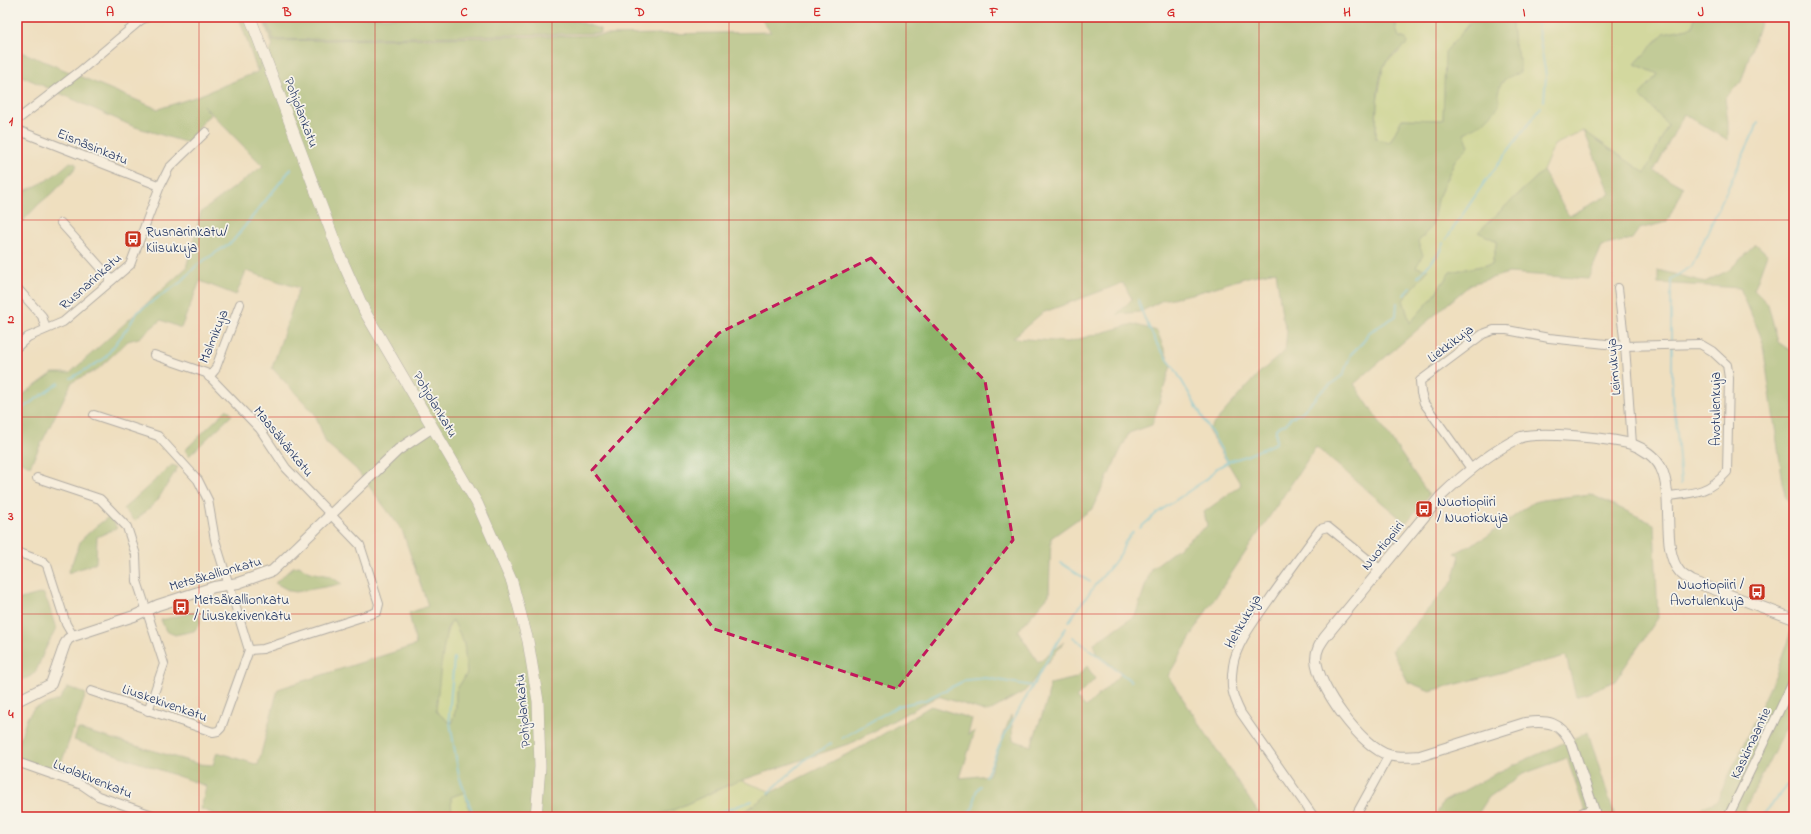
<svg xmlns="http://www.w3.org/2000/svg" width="1811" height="834" font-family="'Indie Flower',sans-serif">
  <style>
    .green { fill: #b2d179; stroke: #66806c }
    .forest { fill: #8db369; stroke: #547164; fill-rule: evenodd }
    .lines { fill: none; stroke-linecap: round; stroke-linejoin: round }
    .stream { stroke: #5ec2db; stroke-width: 2 }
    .minor-casing { stroke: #656d80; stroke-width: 10 }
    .tertiary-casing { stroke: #656d80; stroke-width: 12 }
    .secondary-casing { stroke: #656d80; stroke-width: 12 }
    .minor { stroke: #fff; stroke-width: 8 }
    .tertiary { stroke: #fff; stroke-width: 10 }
    .secondary { stroke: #fff; stroke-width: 11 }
    .marked { fill: none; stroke: #c2185b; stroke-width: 3; stroke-dasharray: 8 5; stroke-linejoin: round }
    .grid { fill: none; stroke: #d62828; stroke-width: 1; stroke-opacity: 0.55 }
    .labels { text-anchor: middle; stroke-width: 3.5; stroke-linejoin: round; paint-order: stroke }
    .street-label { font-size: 14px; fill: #1b2f5e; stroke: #f7f3e8 }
    .poi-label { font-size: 14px; fill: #1b2f5e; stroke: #f7f3e8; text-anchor: start }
    .neatline { fill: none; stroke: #d62828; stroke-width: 1.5 }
    .grid-label { font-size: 13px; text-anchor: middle; font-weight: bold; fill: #d62828 }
  </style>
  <rect width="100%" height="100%" fill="#f7f3e8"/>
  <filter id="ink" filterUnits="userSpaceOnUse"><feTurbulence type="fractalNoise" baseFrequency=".025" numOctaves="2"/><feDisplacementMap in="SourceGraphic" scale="8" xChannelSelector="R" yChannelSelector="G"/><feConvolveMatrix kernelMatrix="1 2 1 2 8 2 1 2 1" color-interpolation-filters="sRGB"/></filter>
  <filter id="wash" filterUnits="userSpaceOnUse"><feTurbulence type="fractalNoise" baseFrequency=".012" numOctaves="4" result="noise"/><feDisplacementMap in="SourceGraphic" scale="16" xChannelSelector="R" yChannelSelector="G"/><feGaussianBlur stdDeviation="0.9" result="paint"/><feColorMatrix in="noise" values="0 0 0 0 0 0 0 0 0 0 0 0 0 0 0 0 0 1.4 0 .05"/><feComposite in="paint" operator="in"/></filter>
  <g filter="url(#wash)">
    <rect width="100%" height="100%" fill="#efdfbf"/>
    <g class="green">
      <path d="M 1396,17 L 1481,17 L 1472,21 L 1462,34 L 1444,98 L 1443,120 L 1402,119 L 1390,142 L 1376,139 L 1377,103 L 1383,68 L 1388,60 L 1399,52 L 1406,39 L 1399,37 L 1396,29 Z"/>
      <path d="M 1511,17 L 1694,17 L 1693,27 L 1664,33 L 1635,64 L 1658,74 L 1640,95 L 1668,125 L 1645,173 L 1584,131 L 1554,145 L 1543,171 L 1478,232 L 1497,241 L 1492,264 L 1450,272 L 1433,297 L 1410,323 L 1403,300 L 1428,270 L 1416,267 L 1418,242 L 1432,226 L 1437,200 L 1455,160 L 1469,146 L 1464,133 L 1483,123 L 1498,88 L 1520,60 L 1514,43 Z"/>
      <path d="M 453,620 L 464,643 L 467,673 L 456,691 L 456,709 L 451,724 L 436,712 C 438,687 439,639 453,620 Z"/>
      <path d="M 740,780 L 772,792 L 737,817 L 648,817 L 671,811 Z"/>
      <path d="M 465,792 L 471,817 L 452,817 L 451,797 Z"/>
    </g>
    <g class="forest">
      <path d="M 239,17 L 245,17 L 263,61 L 257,70 Z"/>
      <path d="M 262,17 L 264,17 L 273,41 L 771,32 L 763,22 L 762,17 L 1396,17 L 1396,29 L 1399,37 L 1406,39 L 1407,44 C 1401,50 1391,55 1386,62 C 1376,78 1376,120 1376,139 L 1390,142 L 1402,119 L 1443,120 L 1445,52 L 1472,21 L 1481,17 L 1511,17 L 1514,43 L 1520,60 L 1520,73 C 1498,79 1498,85 1499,106 L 1483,123 L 1464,133 L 1469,146 L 1455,160 L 1437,200 L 1432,226 L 1418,242 L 1423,255 L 1416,267 L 1428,270 L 1403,300 L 1410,323 L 1433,297 L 1450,272 L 1492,264 L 1497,241 L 1478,232 L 1543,171 L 1569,216 L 1610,194 L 1584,131 L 1645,173 L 1668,125 L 1640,95 L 1658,74 L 1635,64 L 1664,33 L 1693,27 L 1694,17 L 1762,17 L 1741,82 L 1725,98 L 1728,122 L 1728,140 L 1684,114 L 1654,171 L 1683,187 L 1667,222 L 1639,229 L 1632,239 L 1602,246 L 1588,279 L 1509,273 L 1471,284 L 1354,384 L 1429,495 L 1406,523 L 1316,447 L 1205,613 L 1168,676 L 1261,817 L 737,817 L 772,792 L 861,747 L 931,706 L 972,719 L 968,735 L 975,731 L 960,778 L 989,775 L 1011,715 L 1013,740 L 1031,746 L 1047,701 L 1050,684 L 1076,678 L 1087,666 L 1095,679 L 1076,698 L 1086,707 L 1122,673 L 1096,653 L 1094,643 L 1135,616 L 1151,569 L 1207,526 L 1204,512 L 1241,485 L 1208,430 L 1259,373 L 1285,351 L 1287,331 L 1282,316 L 1276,271 L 1248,277 L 1196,293 L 1163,300 L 1140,312 L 1117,314 L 1132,299 L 1123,283 L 1042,313 L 1013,338 L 1068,342 L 1133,324 L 1157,331 L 1171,366 L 1152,425 L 1129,433 L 1092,509 L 1051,538 L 1049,595 L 1018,631 L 1038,662 L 1064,642 L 1025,691 L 988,712 L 938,696 L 854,742 L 728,785 L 671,811 L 648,817 L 471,817 L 465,792 L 451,797 L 452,817 L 221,817 L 201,809 L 206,786 L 74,740 L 78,729 L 199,764 L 213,765 L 217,752 L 258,765 L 278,689 L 416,645 L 409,613 L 428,606 L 402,530 L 356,469 L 326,443 L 315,414 L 272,368 L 299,288 L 246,271 L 236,295 L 200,281 L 181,328 L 161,320 L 139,338 L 128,341 L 97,370 L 72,382 L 30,466 L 17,460 L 17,399 L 53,373 L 70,373 L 186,268 L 201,212 L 263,166 L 203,105 L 211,115 L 206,118 L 188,143 L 132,126 L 17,74 L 17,50 L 158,109 L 195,97 L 257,72 L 273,46 ZM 453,620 L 464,643 L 467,673 L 456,691 L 456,709 L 451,724 L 436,711 L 441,665 L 447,628 Z"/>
      <path d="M 265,17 L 513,17 L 513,19 L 577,21 L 600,29 L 601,33 L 274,40 Z"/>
      <path d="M 70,162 L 75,163 L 77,166 L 58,188 L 39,204 L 17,227 L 17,190 L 20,192 C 39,187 56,175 70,162 Z"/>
      <path d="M 1756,244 L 1767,254 L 1754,290 L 1768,304 L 1778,342 L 1794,353 L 1794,509 L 1785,496 L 1762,339 L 1740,288 L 1658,283 L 1658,270 L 1705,282 L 1729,270 Z"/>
      <path d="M 227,409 L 232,415 L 189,456 L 185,450 Z"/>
      <path d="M 172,465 L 178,467 L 157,501 L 135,521 L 123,509 Z"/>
      <path d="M 1590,494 L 1654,524 L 1658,618 L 1615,681 L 1576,697 L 1566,656 L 1430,691 L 1408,682 L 1392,650 L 1453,581 L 1460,555 L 1455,553 L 1486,537 L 1532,503 L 1542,500 Z"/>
      <path d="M 110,516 L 117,528 L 97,537 L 96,563 L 68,573 L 81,540 L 95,527 Z"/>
      <path d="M 299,566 L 310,572 L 330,576 L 342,584 L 296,592 L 290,591 L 275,583 L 293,567 Z"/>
      <path d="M 43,593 L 48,603 L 56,629 C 53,635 49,641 46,648 C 37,664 40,678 17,680 L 17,600 Z"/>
      <path d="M 195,612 L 199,616 L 200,623 L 194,631 L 175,635 L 166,631 L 161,620 Z"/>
      <path d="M 1794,623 L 1794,711 L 1741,817 L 1679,817 L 1717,801 L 1776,674 Z"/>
      <path d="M 68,687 L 86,694 L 58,772 L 17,758 L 17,748 L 27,718 L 34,708 L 59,700 Z"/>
      <path d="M 1588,732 L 1615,817 L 1587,817 L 1567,758 L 1523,774 L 1489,797 L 1476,817 L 1435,817 L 1443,802 L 1498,772 Z"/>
    </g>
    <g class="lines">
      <g class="stream">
        <path d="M 1536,17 L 1546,76 L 1544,101"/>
        <path d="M 1446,239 L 1484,183 L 1541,107"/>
        <path d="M 1418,277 L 1441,251 L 1443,243"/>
        <path d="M 1404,295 L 1411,287"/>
        <path d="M 1138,300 L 1144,317 L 1158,346 L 1175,369 L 1228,462"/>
        <path d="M 1671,342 L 1671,279 L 1692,266 L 1758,123"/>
        <path d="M 1672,346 L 1672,399 L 1676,421 L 1681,484"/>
        <path d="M 71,378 L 104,359 L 129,326 L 137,312 L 181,282 L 197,265 L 232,242 L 291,169"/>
        <path d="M 17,412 L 59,383"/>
        <path d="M 1140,528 L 1157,513 L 1208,478 L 1217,468 L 1230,461 L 1246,456 L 1276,443 L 1276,429 L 1279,426 L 1286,424 L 1290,418 L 1301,413 L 1323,390 L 1343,375 L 1351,354 L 1363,342 L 1368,333 L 1396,316 L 1397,303"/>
        <path d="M 1061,563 L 1090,582"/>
        <path d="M 1069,621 L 1095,585 L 1113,564 L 1121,553 L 1125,542 L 1133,532"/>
        <path d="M 1073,637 L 1131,681"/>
        <path d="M 454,658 L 449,716 L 459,776 L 474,817"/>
        <path d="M 842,738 L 898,706 L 925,700 L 966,680 L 986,678 L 1032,686"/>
        <path d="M 986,776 L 1003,738 L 1066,627"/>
        <path d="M 768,793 L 807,758 L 831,744"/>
        <path d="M 707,817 L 752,801"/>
        <path d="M 960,817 C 985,805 967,801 980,786"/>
        <path d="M 1761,817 L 1794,777"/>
      </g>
    </g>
  </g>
  <g filter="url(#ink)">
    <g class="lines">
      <defs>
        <g id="minor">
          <path d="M 17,120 L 79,72 L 141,20 L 148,17"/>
          <path d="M 17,130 L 160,186"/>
          <path d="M 61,223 L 112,280"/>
          <path d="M 17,288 L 42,316 L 46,329"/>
          <path d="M 1618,288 L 1625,346 L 1632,444"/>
          <path d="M 17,347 L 28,337 L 63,322 L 130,265 L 160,186 L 169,168 L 206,132"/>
          <path d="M 154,355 L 206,373 L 260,429 L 286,468 L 360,545 L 379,604 L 377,612 L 263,649 L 249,650"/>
          <path d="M 209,377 L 215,370 L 240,304"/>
          <path d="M 1472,470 L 1424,403 L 1421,393 L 1420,381 L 1483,334 L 1494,330 L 1507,330 L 1549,338 L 1625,346 L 1700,344 L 1712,351 L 1727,365 L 1729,378 L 1727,472 C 1708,493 1695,493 1668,496"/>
          <path d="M 37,478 L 100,499 L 127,527 L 136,555 L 137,581 L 164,664 L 148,711"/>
          <path d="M 17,552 L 44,562 L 47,565 L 66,624 L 73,636"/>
          <path d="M 91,691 L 213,732 L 218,731 L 221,728 L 249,650 L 215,540 L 208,500 L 198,480 L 158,436 L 94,415"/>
          <path d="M 17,762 L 82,785 L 98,796 L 158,817"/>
          <path d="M 1314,817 L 1241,713 C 1232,695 1230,687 1233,666 C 1236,642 1260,614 1273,594 C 1289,572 1304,551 1320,529 L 1328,527 L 1381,570"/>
          <path d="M 1355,817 L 1389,755"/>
          <path d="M 1569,817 L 1593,809"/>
          <path d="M 1728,817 L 1794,680"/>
        </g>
        <g id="tertiary">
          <path d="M 17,701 L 51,684 L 65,644 L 68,639 L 73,636 L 134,616 L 158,605 L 214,587 L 238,583 L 272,571 L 398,450 L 431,428"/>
          <path d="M 1596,817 L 1571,743 C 1560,722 1548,720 1525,723 L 1420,756 C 1410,757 1399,758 1389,755 C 1362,748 1317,686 1316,659 C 1316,650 1320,644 1325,637 L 1441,496 C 1464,474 1491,452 1519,438 C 1536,430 1612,439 1631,444 C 1643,448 1656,457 1661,468 C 1675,497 1660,550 1680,572 C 1683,576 1688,578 1692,581 L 1794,619"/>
        </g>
        <path id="secondary" d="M 250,17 L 341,258 L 365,312 L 477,503 L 512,582 L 528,641 L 538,701 L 540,767 L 536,817"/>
      </defs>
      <use href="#minor" class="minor-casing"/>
      <use href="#tertiary" class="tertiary-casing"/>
      <use href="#secondary" class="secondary-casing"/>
      <use href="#minor" class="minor"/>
      <use href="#tertiary" class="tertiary"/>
      <use href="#secondary" class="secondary"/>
    </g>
  </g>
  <path d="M0 0H1811V834H0ZM 871,258 L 985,381 L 1013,540 L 897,689 L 714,629 L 592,470 L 719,333 Z" fill="#efdfbf" fill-opacity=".55" fill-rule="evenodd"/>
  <path class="marked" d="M 871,258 L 985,381 L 1013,540 L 897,689 L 714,629 L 592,470 L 719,333 Z"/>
  <path class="grid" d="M 199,17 L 199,817M 375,17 L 375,817M 552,17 L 552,817M 729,17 L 729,817M 906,17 L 906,817M 1082,17 L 1082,817M 1259,17 L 1259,817M 1436,17 L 1436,817M 1612,17 L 1612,817M 17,220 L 1794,220M 17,417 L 1794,417M 17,614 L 1794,614"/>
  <defs>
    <symbol id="bus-square" viewBox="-11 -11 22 22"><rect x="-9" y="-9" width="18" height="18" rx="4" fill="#c8321e" stroke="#f7f3e8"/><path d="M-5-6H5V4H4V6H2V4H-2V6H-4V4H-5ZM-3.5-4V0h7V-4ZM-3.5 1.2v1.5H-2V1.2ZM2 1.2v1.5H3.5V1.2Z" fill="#fff"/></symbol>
  </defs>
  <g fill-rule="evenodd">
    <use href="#bus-square" x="123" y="229" width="20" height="20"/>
    <use href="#bus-square" x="1414" y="499" width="20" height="20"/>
    <use href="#bus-square" x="1747" y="582" width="20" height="20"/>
    <use href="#bus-square" x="171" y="597" width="20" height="20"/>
  </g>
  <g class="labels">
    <g class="street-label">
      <text transform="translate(302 112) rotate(69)" y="5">Pohjolankatu</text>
      <text transform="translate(93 146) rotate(22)" y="5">Eisnäsinkatu</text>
      <text transform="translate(90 281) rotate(-42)" y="5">Rusnarinkatu</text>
      <text transform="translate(213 336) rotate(-68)" y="5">Malmikuja</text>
      <text transform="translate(1450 343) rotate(-37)" y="5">Liekkikuja</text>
      <text transform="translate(1613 367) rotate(-95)" y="5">Leimukuja</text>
      <text transform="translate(436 404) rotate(59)" y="5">Pohjolankatu</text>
      <text transform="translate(1715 409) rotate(-90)" y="5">Avotulenkuja</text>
      <text transform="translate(284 441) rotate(51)" y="5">Maasälvänkatu</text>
      <text transform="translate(1382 545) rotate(-51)" y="5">Nuotiopiiri</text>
      <text transform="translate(215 573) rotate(-16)" y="5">Metsäkallionkatu</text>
      <text transform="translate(1242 621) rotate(-60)" y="5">Hehkukuja</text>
      <text transform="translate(165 702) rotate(19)" y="5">Liuskekivenkatu</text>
      <text transform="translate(522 711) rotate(-95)" y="5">Pohjolankatu</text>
      <text transform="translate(1750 743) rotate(-65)" y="5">Kaskimaantie</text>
      <text transform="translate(93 778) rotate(22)" y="5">Luolakivenkatu</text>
    </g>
    <g class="poi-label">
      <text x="146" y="236">Rusnarinkatu/<tspan x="146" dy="16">Kiisukuja</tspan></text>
      <text x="1437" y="506">Nuotiopiiri<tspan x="1437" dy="16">/ Nuotiokuja</tspan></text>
      <text x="1744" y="589" text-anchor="end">Nuotiopiiri /<tspan x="1744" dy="16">Avotulenkuja</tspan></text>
      <text x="194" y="604">Metsäkallionkatu<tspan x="194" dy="16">/ Liuskekivenkatu</tspan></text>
    </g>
  </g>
  <rect width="1811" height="834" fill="none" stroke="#f7f3e8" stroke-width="44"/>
  <rect x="22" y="22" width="1767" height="790" class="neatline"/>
  <g class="grid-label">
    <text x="110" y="16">A</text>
    <text x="287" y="16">B</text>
    <text x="464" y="16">C</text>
    <text x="640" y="16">D</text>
    <text x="817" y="16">E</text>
    <text x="994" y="16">F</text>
    <text x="1171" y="16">G</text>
    <text x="1347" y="16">H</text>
    <text x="1524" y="16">I</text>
    <text x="1701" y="16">J</text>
    <text x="11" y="125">1</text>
    <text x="11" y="323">2</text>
    <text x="11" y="520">3</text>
    <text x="11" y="718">4</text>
  </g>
</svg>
